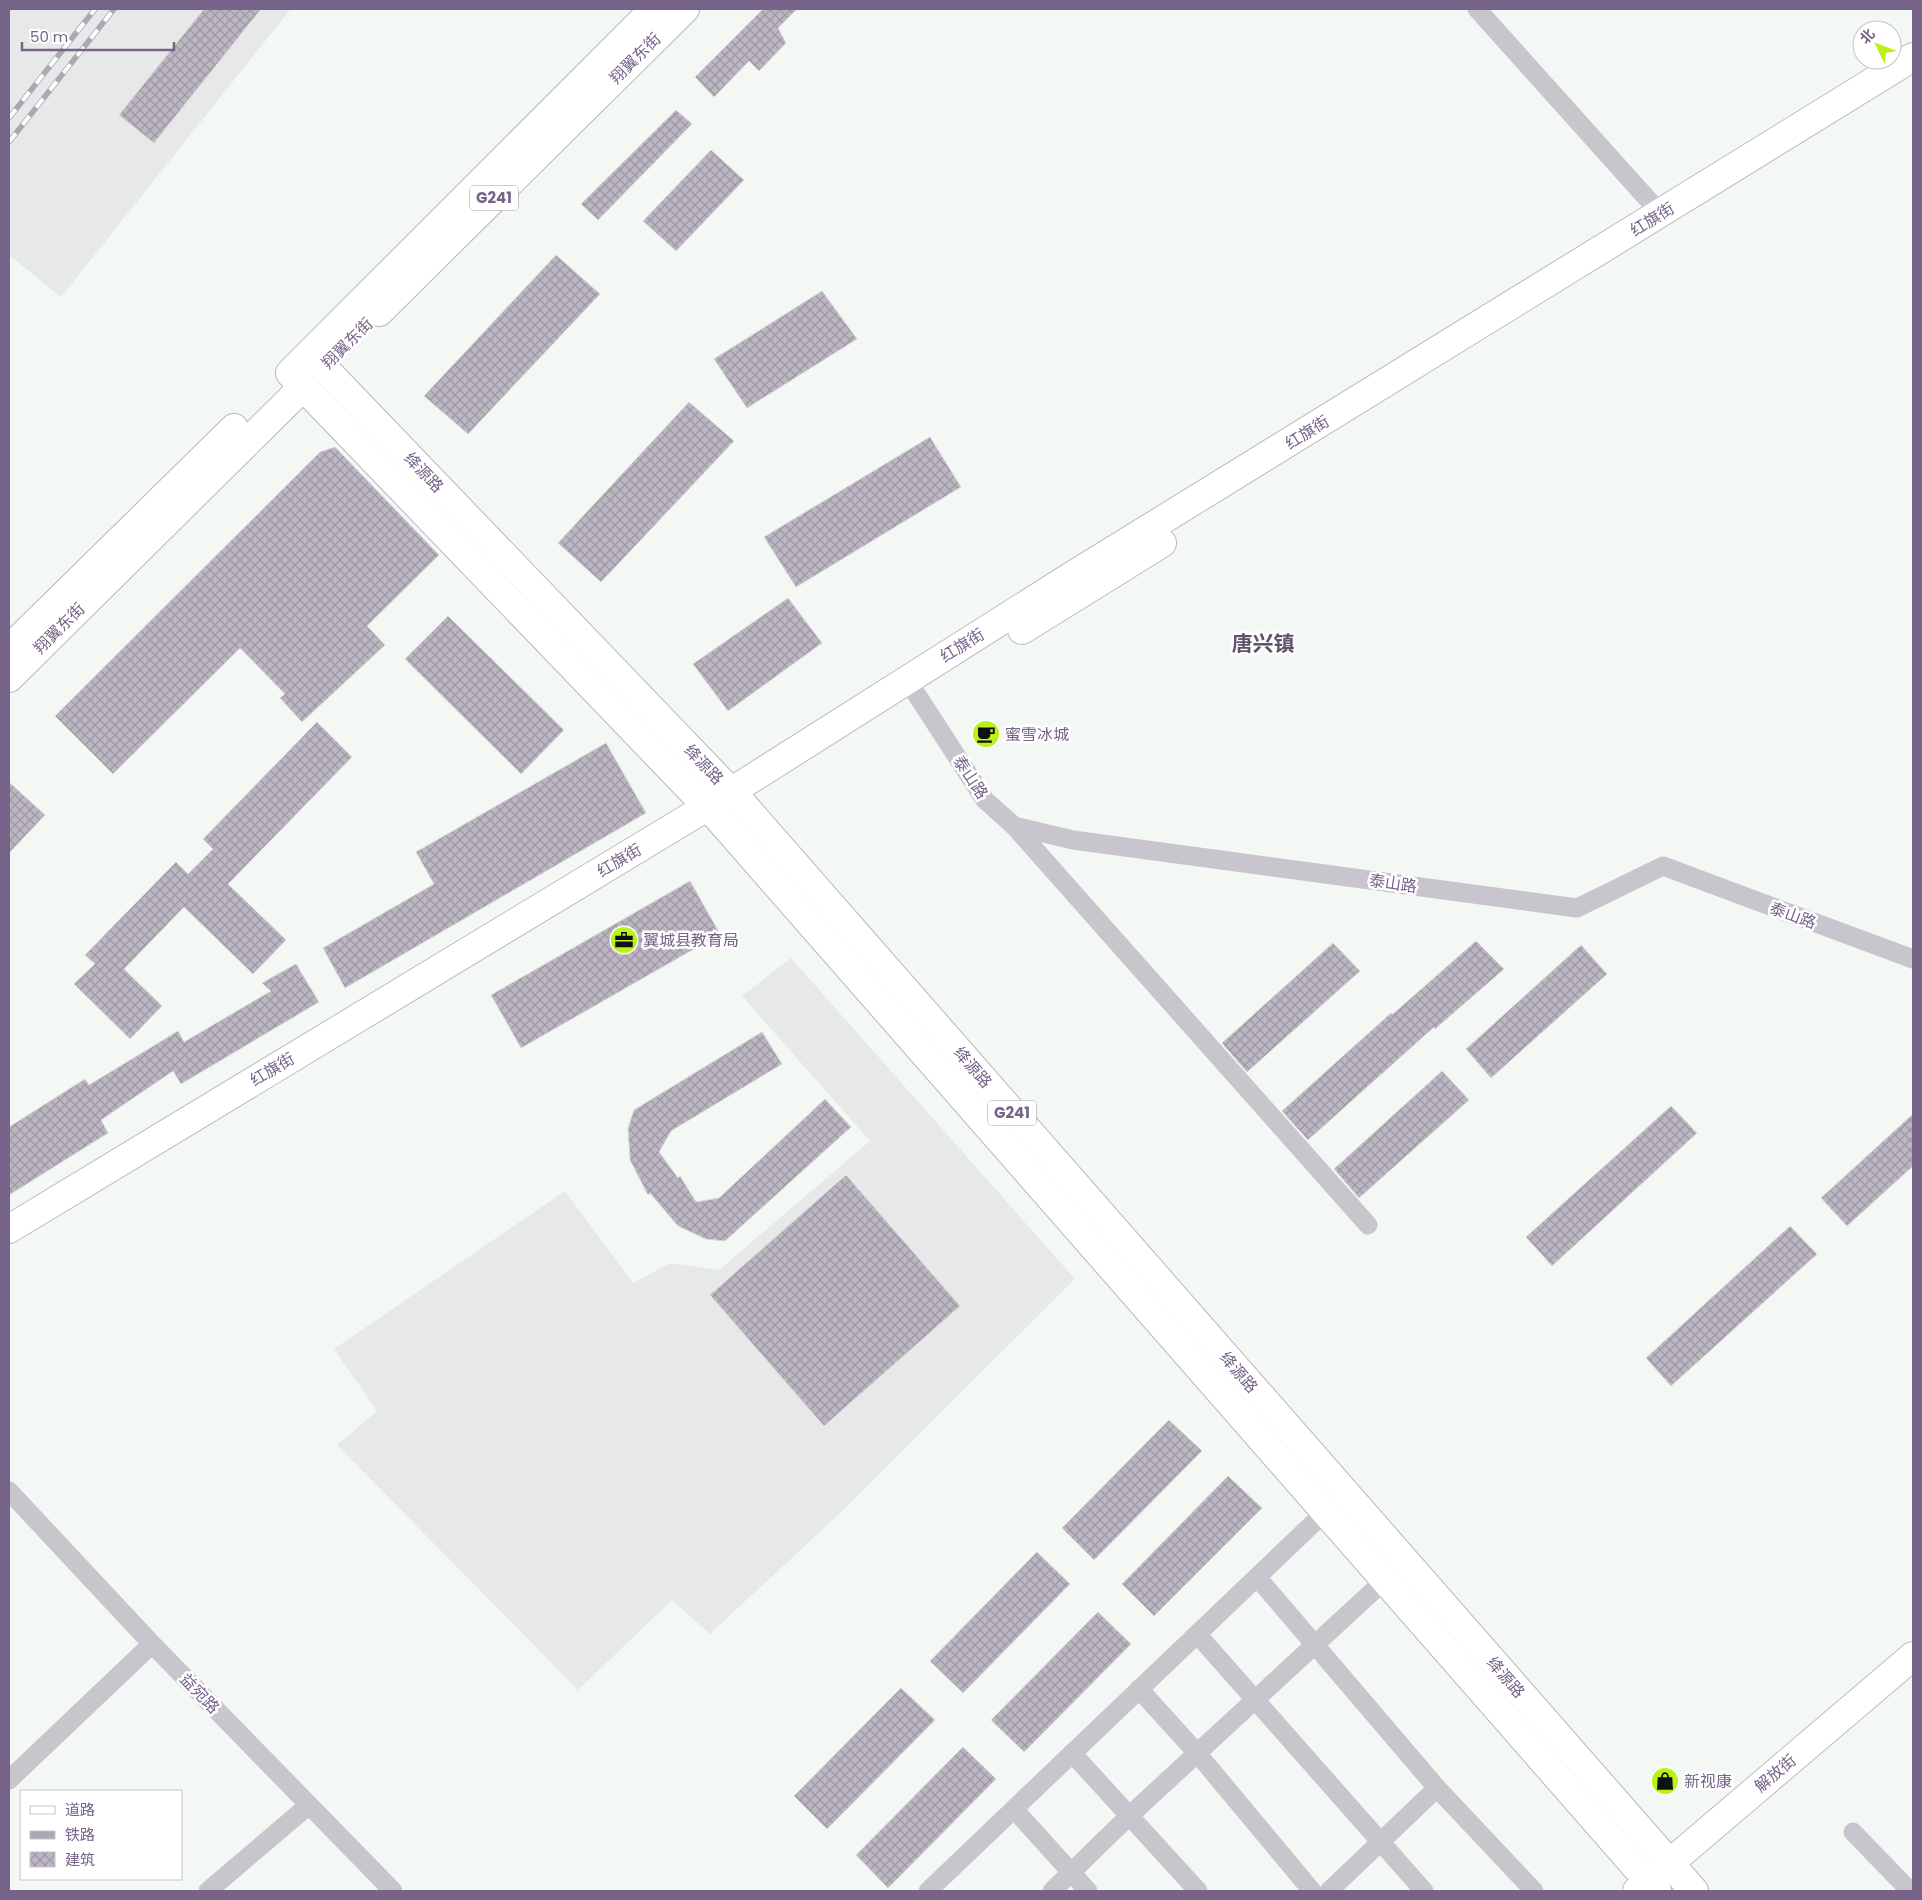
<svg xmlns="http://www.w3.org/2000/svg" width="1922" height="1900" font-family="Poppins,'Noto Sans SC',sans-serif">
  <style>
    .built { fill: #e7e9e8 }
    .building { fill: url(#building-cross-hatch); stroke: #d7d9d7 }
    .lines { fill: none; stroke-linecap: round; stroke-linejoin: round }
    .secondary-casing { stroke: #beb9c3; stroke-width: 30 }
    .primary-casing { stroke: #bab5bf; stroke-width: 30 }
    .highway-casing { stroke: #b9b5bd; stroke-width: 30 }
    .street { stroke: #c8c5cd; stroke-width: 19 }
    .secondary { stroke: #fff; stroke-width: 28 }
    .primary { stroke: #fff; stroke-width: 28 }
    .highway { stroke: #fff; stroke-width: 28 }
    .rail-casing { stroke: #aca7b3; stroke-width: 5.5 }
    .rail { stroke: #fff; stroke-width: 4; stroke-dasharray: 11; stroke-linecap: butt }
    .labels { text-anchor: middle; stroke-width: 5; stroke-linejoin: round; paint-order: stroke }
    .shield { fill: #fff; stroke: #9e92ac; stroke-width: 1 }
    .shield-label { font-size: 15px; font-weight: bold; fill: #756488 }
    .street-label { font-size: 16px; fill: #756488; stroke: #fff }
    .poi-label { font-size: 16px; fill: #756488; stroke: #fff; text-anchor: start }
    .district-label { font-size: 21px; font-weight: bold; fill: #5f536c; stroke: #fff }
  </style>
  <defs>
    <pattern id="building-cross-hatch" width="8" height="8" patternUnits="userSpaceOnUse" patternTransform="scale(1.25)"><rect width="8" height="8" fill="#bbb6c2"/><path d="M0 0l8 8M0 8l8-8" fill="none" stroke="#9d98a3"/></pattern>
  </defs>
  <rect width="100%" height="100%" fill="#f4f8f5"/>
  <g class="built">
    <path d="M 9,9 L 291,9 L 61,297 L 9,255 Z"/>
    <path d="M 791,958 L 1075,1279 L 839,1514 L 710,1634 L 672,1600 L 578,1690 L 337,1445 L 377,1411 L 334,1349 L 565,1191 L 633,1283 L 670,1263 L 719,1270 L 870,1141 L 742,996 Z"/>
  </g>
  <g class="building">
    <path d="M 204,9 L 261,9 L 154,143 L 119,115 Z"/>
    <path d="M 763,9 L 797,9 L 778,28 L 786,43 L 759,71 L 749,61 L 714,97 L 695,77 Z"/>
    <path d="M 676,110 L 692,124 L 598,220 L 581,204 Z"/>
    <path d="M 711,150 L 744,180 L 676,251 L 643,221 Z"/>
    <path d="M 556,255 L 600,294 L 468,434 L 424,396 Z"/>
    <path d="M 822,291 L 857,339 L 747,408 L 714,359 Z"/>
    <path d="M 689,402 L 734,441 L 601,582 L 558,543 Z"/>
    <path d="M 930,437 L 961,487 L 796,587 L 764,537 Z"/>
    <path d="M 335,447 L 439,555 L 367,626 L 385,645 L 302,722 L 280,698 L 285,694 L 240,648 L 113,774 L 55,716 L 320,452 Z"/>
    <path d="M 788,598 L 822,643 L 728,711 L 693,664 Z"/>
    <path d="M 448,616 L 564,730 L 521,774 L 405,659 Z"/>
    <path d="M 317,722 L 352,757 L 228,884 L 286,940 L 253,974 L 184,907 L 124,969 L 162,1006 L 130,1039 L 74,984 L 95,964 L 85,955 L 176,862 L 188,874 L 213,849 L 203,839 Z"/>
    <path d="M 606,743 L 646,813 L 345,988 L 323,948 L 434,884 L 416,852 Z"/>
    <path d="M 9,782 L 45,815 L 9,853 Z"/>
    <path d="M 690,881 L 720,934 L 521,1048 L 491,995 Z"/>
    <path d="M 1476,941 L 1504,969 L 1435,1029 L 1434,1027 L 1308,1140 L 1282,1111 L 1391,1013 L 1393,1014 Z"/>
    <path d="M 1333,943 L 1360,971 L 1247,1072 L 1222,1043 Z"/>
    <path d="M 1581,945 L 1607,974 L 1491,1078 L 1466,1049 Z"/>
    <path d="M 296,964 L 319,1002 L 181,1084 L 173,1071 L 101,1120 L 108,1133 L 9,1195 L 9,1127 L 85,1079 L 89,1085 L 178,1031 L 184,1042 L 271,991 L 262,983 Z"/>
    <path d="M 762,1032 L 782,1064 L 671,1131 L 659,1152 L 678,1178 L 680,1176 L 696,1202 L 719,1198 L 825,1099 L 851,1127 L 725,1241 L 706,1239 L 678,1226 L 650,1193 L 648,1195 L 630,1160 L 628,1128 L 634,1110 Z"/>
    <path d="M 1442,1071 L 1469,1100 L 1359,1198 L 1334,1169 Z"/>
    <path d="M 1671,1106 L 1697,1133 L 1552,1266 L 1526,1237 Z"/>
    <path d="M 1913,1114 L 1913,1166 L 1847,1226 L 1821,1198 Z"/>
    <path d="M 846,1175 L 960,1306 L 824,1426 L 710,1295 Z"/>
    <path d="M 1790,1226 L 1817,1254 L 1671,1386 L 1646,1358 Z"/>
    <path d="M 1169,1420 L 1202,1451 L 1094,1560 L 1062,1528 Z"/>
    <path d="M 1228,1476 L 1262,1508 L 1154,1616 L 1122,1584 Z"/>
    <path d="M 1037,1552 L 1070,1584 L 963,1693 L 930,1661 Z"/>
    <path d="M 1098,1612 L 1131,1644 L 1024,1752 L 991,1720 Z"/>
    <path d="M 901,1688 L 935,1720 L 827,1829 L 794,1796 Z"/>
    <path d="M 963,1747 L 996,1779 L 888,1888 L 856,1855 Z"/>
  </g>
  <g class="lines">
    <defs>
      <g id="secondary">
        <path d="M 1022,630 L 1162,543"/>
        <path d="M 9,1229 L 710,805 L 1070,577 L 1913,57"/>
        <path d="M 1637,1891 L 1913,1656"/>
      </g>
      <g id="primary">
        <path d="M 9,649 L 234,428"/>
        <path d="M 9,678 L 303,387"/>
      </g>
      <g id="highway">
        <path d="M 654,9 L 290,373 L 719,819 L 1657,1891"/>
        <path d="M 379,312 L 685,9"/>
        <path d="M 306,358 L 323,367 L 739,800 L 1694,1891"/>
      </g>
    </defs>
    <use href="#secondary" class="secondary-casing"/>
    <use href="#primary" class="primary-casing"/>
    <use href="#highway" class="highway-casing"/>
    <g class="street">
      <path d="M 1477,9 L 1661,214"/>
      <path d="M 917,695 L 985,800 L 1014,826 L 1073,840 L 1577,908 L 1663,866 L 1913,959"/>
      <path d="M 1014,826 L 1368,1225"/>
      <path d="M 9,1491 L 152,1644 L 393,1891"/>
      <path d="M 1257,1577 L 1437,1788 L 1329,1891"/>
      <path d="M 1197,1634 L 1424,1891"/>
      <path d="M 1139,1689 L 1197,1753 L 1312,1891"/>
      <path d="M 1072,1753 L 1198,1891"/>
      <path d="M 9,1780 L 152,1644"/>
      <path d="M 1437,1788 L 1534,1891"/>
      <path d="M 1014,1809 L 1088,1891"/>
      <path d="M 1853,1832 L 1910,1891"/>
      <path d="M 208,1891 L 309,1805"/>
      <path d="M 928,1891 L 1325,1512"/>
      <path d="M 1052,1891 L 1129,1816 L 1385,1580"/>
    </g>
    <use href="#secondary" class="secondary"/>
    <use href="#primary" class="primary"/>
    <use href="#highway" class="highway"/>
    <defs>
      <g id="rail">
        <path d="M 9,118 L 95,9"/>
        <path d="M 9,142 L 114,9"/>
      </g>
    </defs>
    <use href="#rail" class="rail-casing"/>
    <use href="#rail" class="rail"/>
  </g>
  <defs>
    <symbol id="cafe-disc" viewBox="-11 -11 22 22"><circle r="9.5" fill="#baf11b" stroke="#fff"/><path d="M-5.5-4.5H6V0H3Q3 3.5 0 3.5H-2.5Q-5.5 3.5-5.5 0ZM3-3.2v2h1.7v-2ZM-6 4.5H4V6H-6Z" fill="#111"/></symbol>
    <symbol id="office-disc" viewBox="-11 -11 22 22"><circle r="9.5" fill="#baf11b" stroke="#fff"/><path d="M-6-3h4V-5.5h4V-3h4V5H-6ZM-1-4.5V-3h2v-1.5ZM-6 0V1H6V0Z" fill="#111"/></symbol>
    <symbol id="shop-disc" viewBox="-11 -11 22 22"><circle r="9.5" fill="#baf11b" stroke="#fff"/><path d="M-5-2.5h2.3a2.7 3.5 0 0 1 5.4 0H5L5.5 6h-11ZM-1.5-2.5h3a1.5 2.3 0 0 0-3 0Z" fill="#111"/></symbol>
  </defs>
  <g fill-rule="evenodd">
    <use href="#cafe-disc" x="970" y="718" width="32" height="32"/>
    <use href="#office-disc" x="608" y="924" width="32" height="32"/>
    <use href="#shop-disc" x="1649" y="1765" width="32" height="32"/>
  </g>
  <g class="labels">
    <g class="shield">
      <rect x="470" y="185.5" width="48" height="25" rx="4"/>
      <rect x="988" y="1100.5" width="48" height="25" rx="4"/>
    </g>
    <g class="shield-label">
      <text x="494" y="203">G241</text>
      <text x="1012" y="1118">G241</text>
    </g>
    <g class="street-label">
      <text transform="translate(635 58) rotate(-45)" y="6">翔翼东街</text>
      <text transform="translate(1652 219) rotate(-32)" y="6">红旗街</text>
      <text transform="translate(347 343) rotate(-45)" y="6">翔翼东街</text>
      <text transform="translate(1307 432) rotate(-32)" y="6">红旗街</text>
      <text transform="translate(424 472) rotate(46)" y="6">绛源路</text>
      <text transform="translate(59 628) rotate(-45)" y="6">翔翼东街</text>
      <text transform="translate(962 645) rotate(-32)" y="6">红旗街</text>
      <text transform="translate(704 764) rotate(46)" y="6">绛源路</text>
      <text transform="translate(971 777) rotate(56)" y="6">泰山路</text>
      <text transform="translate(619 860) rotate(-31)" y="6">红旗街</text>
      <text transform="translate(1393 883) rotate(8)" y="6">泰山路</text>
      <text transform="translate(1793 915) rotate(20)" y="6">泰山路</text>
      <text transform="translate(973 1067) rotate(49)" y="6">绛源路</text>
      <text transform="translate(272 1069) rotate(-31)" y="6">红旗街</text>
      <text transform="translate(1239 1372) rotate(49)" y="6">绛源路</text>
      <text transform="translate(1506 1677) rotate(49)" y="6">绛源路</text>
      <text transform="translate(200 1693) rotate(46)" y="6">益宛路</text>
      <text transform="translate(1775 1773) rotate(-40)" y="6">解放街</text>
    </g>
    <g class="poi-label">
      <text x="1005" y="740">蜜雪冰城</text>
      <text x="643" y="946">翼城县教育局</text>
      <text x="1684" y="1787">新视康</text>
    </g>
    <g class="district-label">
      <text x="1263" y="651">唐兴镇</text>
    </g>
  </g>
  <rect width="1922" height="1900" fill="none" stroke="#756488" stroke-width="20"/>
  <rect x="20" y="1790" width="162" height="90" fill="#ffffff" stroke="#c8c1cf"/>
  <rect x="30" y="1806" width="25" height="8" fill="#ffffff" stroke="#c8c1cf"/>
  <text x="65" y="1815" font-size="15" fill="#756488">道路</text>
  <rect x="30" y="1831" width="25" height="8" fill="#aca7b3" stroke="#c8c1cf"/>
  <text x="65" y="1840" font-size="15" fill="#756488">铁路</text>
  <rect x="30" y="1852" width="25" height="15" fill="url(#building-cross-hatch)" stroke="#c8c1cf"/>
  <text x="65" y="1865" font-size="15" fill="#756488">建筑</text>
  <g transform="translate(1877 45) rotate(312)"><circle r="24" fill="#ffffff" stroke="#c8c1cf"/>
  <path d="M0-4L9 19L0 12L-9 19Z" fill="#baf11b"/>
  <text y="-8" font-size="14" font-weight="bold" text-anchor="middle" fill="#756488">北</text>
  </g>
  <path d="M22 42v8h152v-8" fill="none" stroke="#756488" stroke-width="2.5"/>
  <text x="30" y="42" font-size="15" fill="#756488" stroke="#ffffff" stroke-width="4" paint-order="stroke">50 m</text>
</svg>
